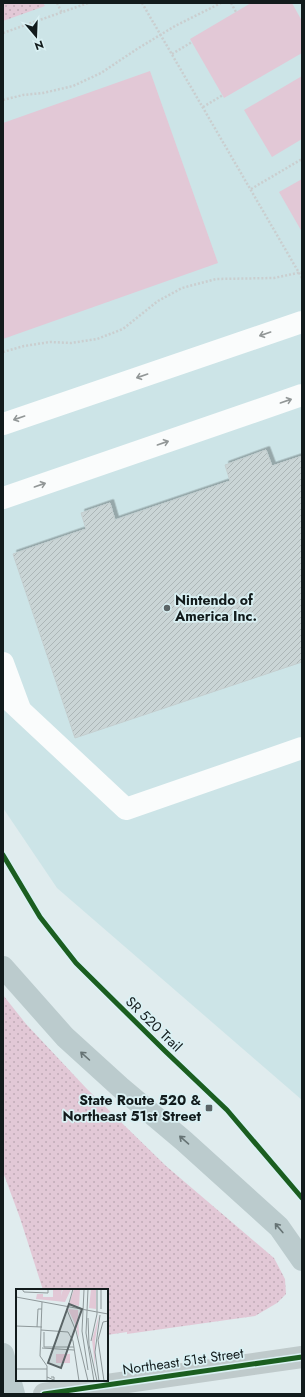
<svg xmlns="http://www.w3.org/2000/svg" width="305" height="1397" font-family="Jost,sans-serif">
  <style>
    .built { fill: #cce4e7 }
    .grass { fill: url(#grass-dots) }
    .park { fill: #e2c8d6 }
    .building { fill: url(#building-hatch); stroke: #c4cecf; filter: url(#shadow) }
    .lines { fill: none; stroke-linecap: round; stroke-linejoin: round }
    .path { stroke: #cacecf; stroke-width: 2.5; stroke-dasharray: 2 2; stroke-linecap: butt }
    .minor { stroke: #fafcfc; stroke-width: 22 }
    .major { stroke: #bfcacb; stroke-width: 22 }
    .highway { stroke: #bbcbcd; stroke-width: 22 }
    .cycleway-casing { stroke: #daf1f4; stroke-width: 8 }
    .cycleway { stroke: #1b5e20; stroke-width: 5 }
    .oneway { stroke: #929797 }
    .oneway2 { stroke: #667374 }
    .poi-dot { fill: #5a6466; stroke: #daf1f4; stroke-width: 1.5 }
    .labels { text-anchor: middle; stroke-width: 3.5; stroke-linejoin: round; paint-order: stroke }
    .poi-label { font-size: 14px; font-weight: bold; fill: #121b1c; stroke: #daf1f4; text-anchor: start }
    .street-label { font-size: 14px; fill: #121b1c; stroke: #daf1f4 }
    .inset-road { fill: none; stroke: #8e989a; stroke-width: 1 }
    .view { fill: #5a6466; fill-opacity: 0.15; stroke: #5a6466; stroke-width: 2 }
    .inset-edge { fill: none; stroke: #121b1c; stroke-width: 2 }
  </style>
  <defs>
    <pattern id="grass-dots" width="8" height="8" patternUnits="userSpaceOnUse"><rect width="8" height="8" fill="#e2c8d6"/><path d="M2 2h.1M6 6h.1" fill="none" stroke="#c1abb7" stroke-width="1.8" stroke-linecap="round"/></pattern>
    <pattern id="building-hatch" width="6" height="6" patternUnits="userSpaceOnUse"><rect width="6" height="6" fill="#cad5d6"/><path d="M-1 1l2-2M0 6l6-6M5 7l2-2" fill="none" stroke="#acb6b7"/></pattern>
    <filter id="shadow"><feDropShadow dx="3.5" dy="-3.5" stdDeviation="0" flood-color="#0004"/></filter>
  </defs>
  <rect width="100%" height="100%" fill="#e0ecee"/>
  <path class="built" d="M 3,3 L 302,3 L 302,1100 L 57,888 L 3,808 Z"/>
  <g class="grass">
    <path d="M 3,3 L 43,3 L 45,6 L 3,21 Z"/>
    <path d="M 3,995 L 26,1024 L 87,1089 L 166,1166 L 274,1258 L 285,1279 L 286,1294 L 277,1303 L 255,1316 L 127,1334 L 127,1332 L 107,1335 L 107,1290 L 43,1290 L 20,1218 L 3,1172 Z"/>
  </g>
  <g class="park">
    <path d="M 251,3 L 292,3 L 302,21 L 302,53 L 224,98 L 190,39 Z"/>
    <path d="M 150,71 L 218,263 L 3,339 L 3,123 Z"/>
    <path d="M 302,76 L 302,139 L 272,157 L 244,110 Z"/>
    <path d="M 302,179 L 302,232 L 279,192 Z"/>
  </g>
  <path class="building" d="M 266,450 L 272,466 L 302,456 L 302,662 L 75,738 L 13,554 L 86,529 L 81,513 L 110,503 L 115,520 L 230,481 L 225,465 Z"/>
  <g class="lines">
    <g class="path">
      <path d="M 57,3 L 62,13"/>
      <path d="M 142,3 L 302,278"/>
      <path d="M 231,3 L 236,12"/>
      <path d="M 3,33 L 88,3"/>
      <path d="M 172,54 L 192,42"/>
      <path d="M 3,100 L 23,95 L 43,93 L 73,86 L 101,73 L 137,49 L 175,26 L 221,3"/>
      <path d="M 203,107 L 223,95"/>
      <path d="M 251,189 L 302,159"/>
      <path d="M 3,352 L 24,346 L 50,342 L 71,343 L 97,339 L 123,329 L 158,301 L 182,288 L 216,279 L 274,278 L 302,272"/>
    </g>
    <g class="minor">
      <path d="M 3,424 L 302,322"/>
      <path d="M 3,498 L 302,395"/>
      <path d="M 3,663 L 20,709"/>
      <path d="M 3,694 L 126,809 L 302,748"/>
    </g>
    <path class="major" d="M 44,1394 L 302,1357"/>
    <g class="highway">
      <path d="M 3,967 L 65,1037 L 120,1087 L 184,1141 L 279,1227 L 302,1260"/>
      <path d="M 3,1354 L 14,1394"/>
    </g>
    <defs>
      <g id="cycleway">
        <path d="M 3,855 L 40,917 L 76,963 L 165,1051 L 227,1110 L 302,1198"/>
        <path d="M 44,1394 L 302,1357"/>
      </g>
    </defs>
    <use href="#cycleway" class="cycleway-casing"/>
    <use href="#cycleway" class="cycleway"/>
  </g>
  <defs><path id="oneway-shaft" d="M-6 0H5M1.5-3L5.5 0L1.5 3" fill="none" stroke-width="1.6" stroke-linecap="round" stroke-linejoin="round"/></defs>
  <g class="oneway">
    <use href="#oneway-shaft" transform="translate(265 334) rotate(161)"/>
    <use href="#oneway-shaft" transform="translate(142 376) rotate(161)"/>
    <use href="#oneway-shaft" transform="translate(286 401) rotate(-19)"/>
    <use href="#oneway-shaft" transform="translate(19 418) rotate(161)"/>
    <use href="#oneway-shaft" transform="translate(163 443) rotate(-19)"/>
    <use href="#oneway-shaft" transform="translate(40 485) rotate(-19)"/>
  </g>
  <g class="oneway2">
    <use href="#oneway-shaft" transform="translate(85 1056) rotate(-138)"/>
    <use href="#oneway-shaft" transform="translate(184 1140) rotate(-139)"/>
    <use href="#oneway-shaft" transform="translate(279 1228) rotate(-130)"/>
  </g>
  <g class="poi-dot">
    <circle cx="167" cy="608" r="4"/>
    <rect x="205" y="1104" width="8" height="8" rx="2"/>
  </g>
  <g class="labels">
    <g class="poi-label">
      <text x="175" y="605">Nintendo of<tspan x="175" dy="16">America Inc.</tspan></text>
      <text x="201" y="1105" text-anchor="end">State Route 520 &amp;<tspan x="201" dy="16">Northeast 51st Street</tspan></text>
    </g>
    <g class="street-label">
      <text transform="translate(154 1024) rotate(44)" y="5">SR 520 Trail</text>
      <text transform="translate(183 1361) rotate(-8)" y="5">Northeast 51st Street</text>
    </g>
  </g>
  <g transform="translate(16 1289)">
    <rect width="92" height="92" fill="#e0ecee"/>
    <path d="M 37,0 L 46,0 L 45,7 L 47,0 L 55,0 L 49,13 L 20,10 L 21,5 L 27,5 L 27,8 L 37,8 ZM 58,0 L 64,0 L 63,17 L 53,15 ZM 75,0 L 80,0 L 80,20 L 73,19 ZM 52,20 L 62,21 L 63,49 L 59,35 ZM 83,26 L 79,52 L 79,77 L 76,51 Z" fill="#e2c8d6"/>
    <path d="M 40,65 L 54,65 L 54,74 L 40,74 Z" fill="#e2c8d6"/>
    <path class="inset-road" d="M 6,0 L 8,3 L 32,4 L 32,0M 57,0 L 51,21 L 60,42 L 72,92M 72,0 L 70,44 L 78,92M 68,1 L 66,42 L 72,81M 0,8 L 92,25M 26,13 L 24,67 L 31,77 L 31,92M 85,20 L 85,0M 72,29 L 73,56 L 81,92M 0,37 L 26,38M 21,38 L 22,20 L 26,20M 25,41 L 52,43 L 57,52 L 63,92M 28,43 L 28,58M 75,52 L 81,25 L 81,0M 28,58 L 58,58M 26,59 L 58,61M 0,80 L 31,80M 31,88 L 38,91 L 38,88 L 35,88M 83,92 L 79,63 L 84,26M 88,92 L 82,51 L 87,33 L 92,32"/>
    <path class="view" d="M 53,15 L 66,20 L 45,79 L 32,74 Z"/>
    <rect width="92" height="92" class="inset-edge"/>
  </g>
  <rect width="305" height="1397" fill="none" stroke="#121b1c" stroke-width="8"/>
  <g transform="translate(36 36) rotate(161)" stroke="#daf1f4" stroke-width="3" paint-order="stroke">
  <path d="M0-3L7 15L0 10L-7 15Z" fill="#121b1c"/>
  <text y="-6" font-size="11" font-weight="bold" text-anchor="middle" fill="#121b1c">N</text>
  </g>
</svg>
